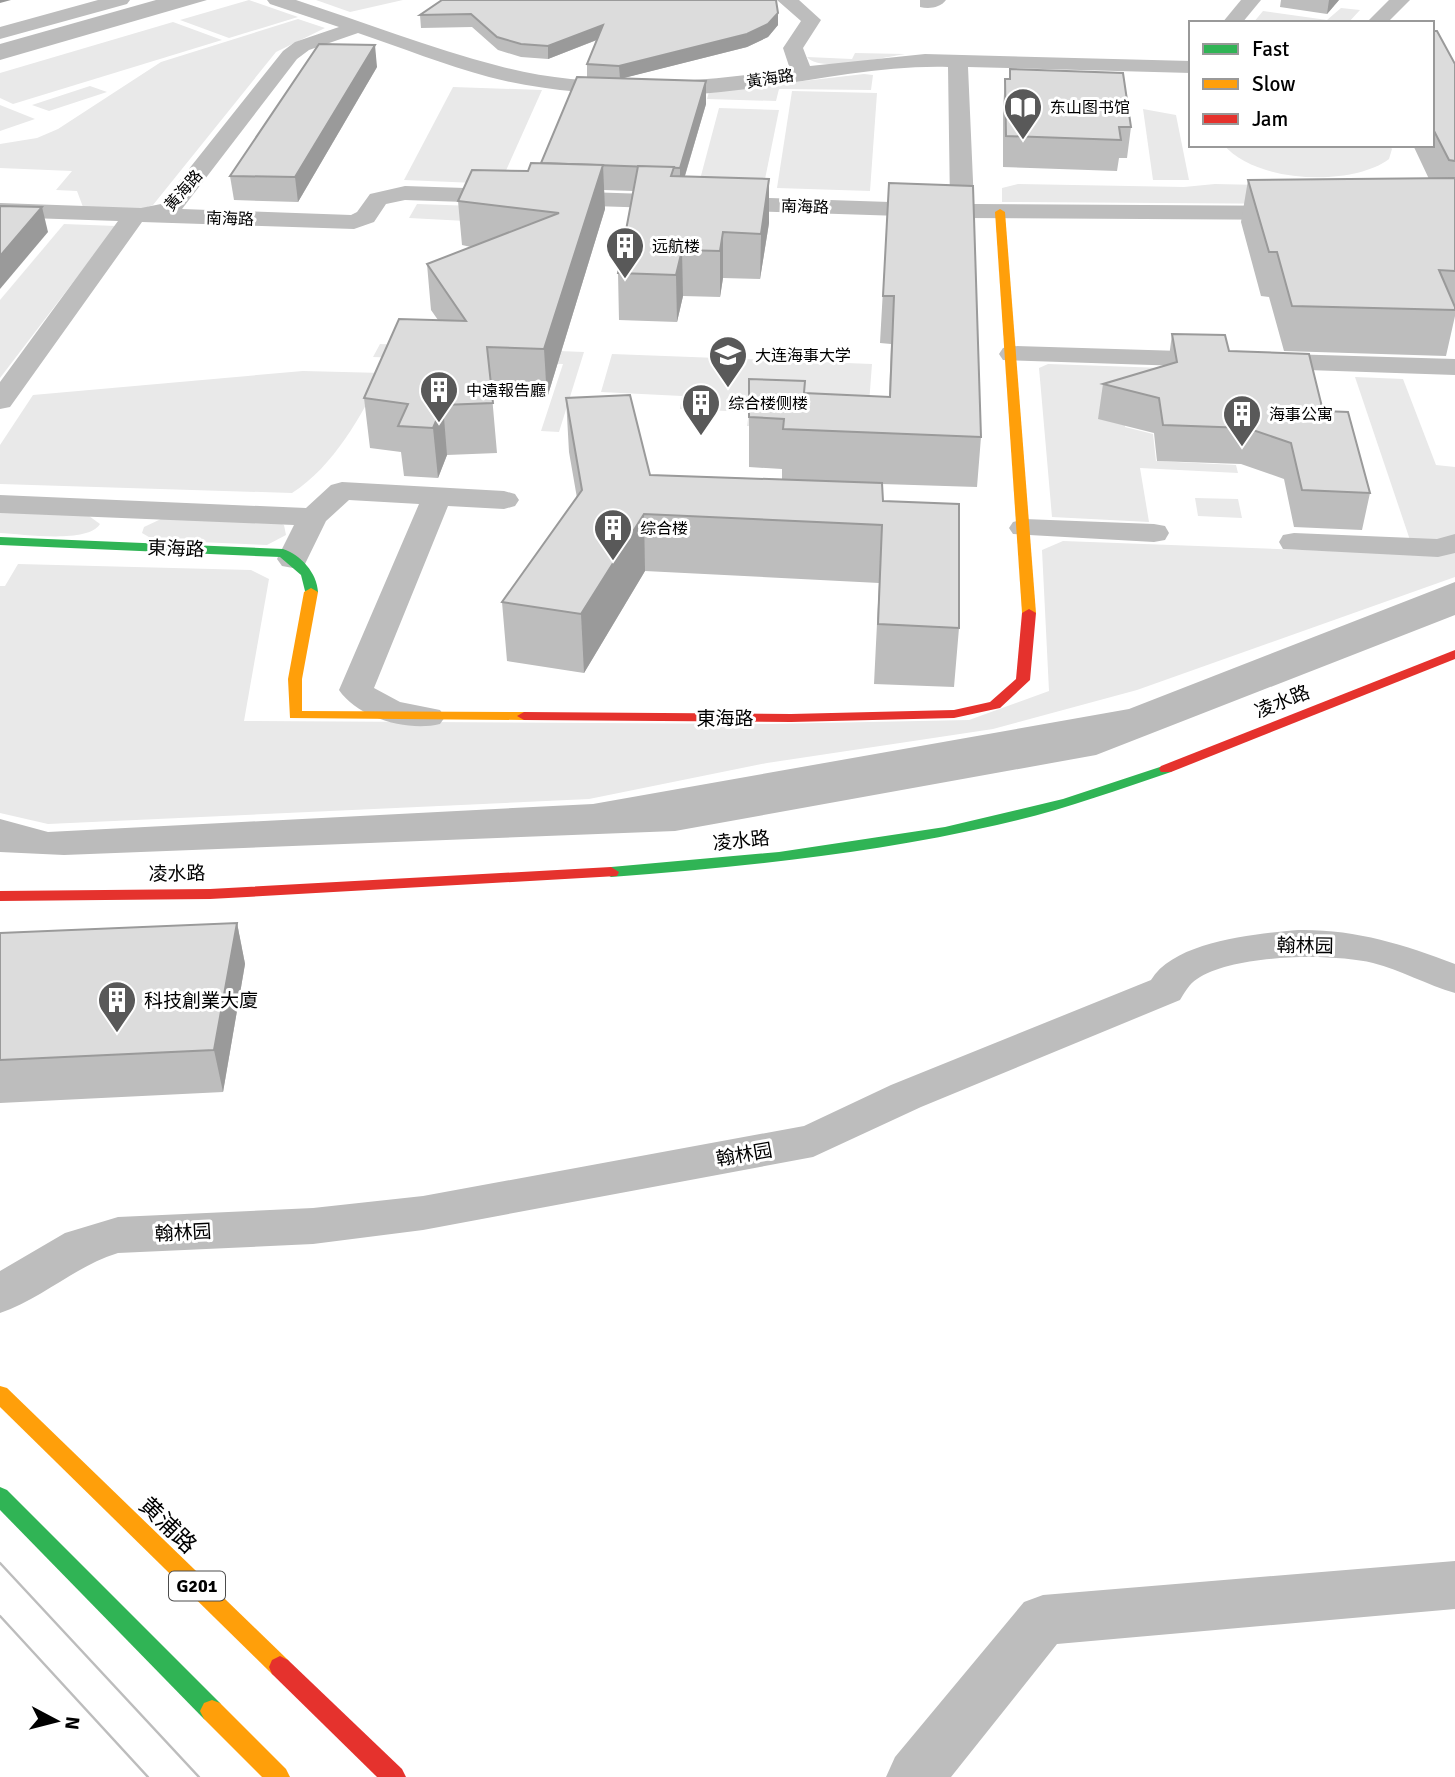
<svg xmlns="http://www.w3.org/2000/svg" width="1455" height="1777" font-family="Signika,'Noto Sans SC',sans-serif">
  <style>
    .green { fill: #e9e9e9 }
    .water { fill: #bbb }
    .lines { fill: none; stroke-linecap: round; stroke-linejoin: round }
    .street { fill: #bdbdbd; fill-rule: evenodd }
    .fast { fill: #30b455; fill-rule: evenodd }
    .slow { fill: #ff9f0a; fill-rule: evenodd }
    .jam { fill: #e5322d; fill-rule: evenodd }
    .tram { stroke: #bdbdbd; stroke-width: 2.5 }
    .wall { fill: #bdbdbd }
    .shaded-wall { fill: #9a9a9a }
    .building { fill: #dcdcdc; stroke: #9a9a9a; stroke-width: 2 }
    .labels { text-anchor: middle; stroke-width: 6; stroke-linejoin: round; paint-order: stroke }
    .far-street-label { font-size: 16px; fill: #000; stroke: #fff }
    .far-poi-label { font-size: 16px; fill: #000; stroke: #fff; text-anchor: start }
    .shield { fill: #fff; stroke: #4c4c4c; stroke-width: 2 }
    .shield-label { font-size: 18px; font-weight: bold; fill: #000 }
    .street-label { font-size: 19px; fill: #000; stroke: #fff }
    .poi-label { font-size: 19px; fill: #000; stroke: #fff; text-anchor: start }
    .near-street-label { font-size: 23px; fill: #000; stroke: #fff }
  </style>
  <rect width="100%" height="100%" fill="#fff"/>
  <g class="green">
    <path d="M 249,0 L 298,17 L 229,38 L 180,20 Z"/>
    <path d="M 316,0 L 403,0 L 350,12 Z"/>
    <path d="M 1341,8 L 1360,10 L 1348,23 L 1253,23 L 1263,11 L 1327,20 Z"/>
    <path d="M 298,19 L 325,28 L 276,52 L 153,205 L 142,209 L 83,207 L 77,191 L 56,190 L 72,171 L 0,168 L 0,144 L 37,138 L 58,129 L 161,62 Z"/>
    <path d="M 173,22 L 222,40 L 13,104 L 0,98 L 0,73 Z"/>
    <path d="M 855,53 L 905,54 C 885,57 819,73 807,57 L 852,59 Z"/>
    <path d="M 864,74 L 873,75 L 871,90 L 779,89 L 776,101 L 707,99 L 709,92 Z"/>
    <path d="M 90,86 L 107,92 L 49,111 L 32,105 Z"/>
    <path d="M 453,87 L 542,90 L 500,184 L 404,180 Z"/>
    <path d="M 792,91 L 877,93 L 870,191 L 777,188 Z"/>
    <path d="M 0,105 L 35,119 L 0,131 Z"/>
    <path d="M 719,108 L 779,110 L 763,189 L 698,187 Z"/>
    <path d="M 1143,109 L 1176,115 L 1189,180 L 1153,180 Z"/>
    <path d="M 1224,145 L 1389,145 L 1392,149 L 1389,159 C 1352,187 1255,183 1224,145 Z"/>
    <path d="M 1018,184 L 1184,187 L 1215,184 L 1455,189 L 1455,205 L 1002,202 L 1002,188 Z"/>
    <path d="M 417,204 L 474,206 L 466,221 L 409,218 Z"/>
    <path d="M 64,224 L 116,226 L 0,378 L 0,300 Z"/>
    <path d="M 380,344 L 584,352 L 559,432 L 541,431 L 563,364 L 373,357 Z"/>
    <path d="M 612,354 L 872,364 L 866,443 L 811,428 L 747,426 L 749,412 L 680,409 L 682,396 L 601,392 Z"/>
    <path d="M 1048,364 L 1163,368 L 1124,410 L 1125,427 L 1153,434 L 1156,461 L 1236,465 L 1238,473 L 1140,468 L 1149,522 L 1052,517 L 1039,368 Z"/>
    <path d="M 303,371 L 383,373 C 361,416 334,466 292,493 L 0,484 L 0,445 L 33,395 Z"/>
    <path d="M 1355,377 L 1403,379 L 1436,465 L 1455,467 L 1455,540 L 1410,540 Z"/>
    <path d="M 1195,498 L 1238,499 L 1242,518 L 1198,516 Z"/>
    <path d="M 0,512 L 89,516 L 100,524 C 88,544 23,534 0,533 Z"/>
    <path d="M 161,519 L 277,522 L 284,525 L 286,535 L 267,545 L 154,540 L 142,533 L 144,527 Z"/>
    <path d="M 1063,541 L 1441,555 L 1455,551 L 1455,577 L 1137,690 L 993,729 L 767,763 L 589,799 L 48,824 L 0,813 L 0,586 L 5,586 L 18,564 L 251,570 L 269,579 L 244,721 L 770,724 L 969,720 L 1049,691 L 1042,550 Z"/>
  </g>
  <g class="water">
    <path d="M 156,0 L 207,0 L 0,60 L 0,44 Z"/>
    <path d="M 1455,582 L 1455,615 L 1096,755 L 675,831 L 64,855 L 0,852 L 0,819 L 48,832 L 593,804 L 1129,709 Z"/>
  </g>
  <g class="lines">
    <g class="street">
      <path d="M 98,0 L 130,0 L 127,4 L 0,39 L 0,27 Z"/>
      <path d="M 267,0 L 296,0 C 363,22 430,48 499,66 C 591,91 698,83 790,69 L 783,48 L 801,21 L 777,0 L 799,0 L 821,20 L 803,48 L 810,66 L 925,54 L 1191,61 L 1191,73 L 968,67 L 974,204 L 1294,206 L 1302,208 L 1306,213 L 1302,218 L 1294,220 L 962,218 L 405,200 L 386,204 L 374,222 L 354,229 L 142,222 L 10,407 L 0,409 L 0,382 L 118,221 L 0,217 L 0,203 L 141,208 L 161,204 L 283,51 L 295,42 L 339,27 L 270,4 ZM 358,33 C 402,48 445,65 489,77 C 556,95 653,99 721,92 C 797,85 872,65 948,67 L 950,204 L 405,186 L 370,194 L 357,212 L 351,215 L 182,209 L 297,59 L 309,50 Z"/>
      <path d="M 920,0 L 946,0 C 940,8 929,9 920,7 Z"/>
      <path d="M 1241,0 L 1261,0 L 1242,23 L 1222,23 Z"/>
      <path d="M 1389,0 L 1410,0 L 1387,23 L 1366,23 Z"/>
      <path d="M 1012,346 L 1455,359 L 1455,375 L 1003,360 L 999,354 L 1003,348 Z"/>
      <path d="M 342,482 L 504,491 L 515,494 L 519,500 L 515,506 L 504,509 L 448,506 L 374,688 L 400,702 L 440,710 L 445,717 L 440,724 C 408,732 358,718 339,690 L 419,504 L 349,500 L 326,521 L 304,566 L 293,568 L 282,566 L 277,559 L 294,525 L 0,513 L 0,495 L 306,508 L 331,485 Z"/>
      <path d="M 1024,519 L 1154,524 L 1165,526 L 1169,533 L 1165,540 L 1154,542 L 1013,534 L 1009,528 L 1013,522 Z"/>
      <path d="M 1294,533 L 1437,539 L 1455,534 L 1455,553 L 1438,557 L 1283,549 L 1279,542 L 1283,535 Z"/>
      <path d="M 1298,930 C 1354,929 1403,944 1455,964 L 1455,993 C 1427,985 1401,970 1373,963 C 1331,953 1233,954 1197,979 C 1189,984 1185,992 1180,1000 L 921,1107 L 813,1157 L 423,1230 L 313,1244 L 118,1253 C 75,1266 42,1299 0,1313 L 0,1271 L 65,1233 L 118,1217 L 313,1208 L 423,1196 L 804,1126 L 891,1085 L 1151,980 C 1175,941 1255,934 1298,930 Z"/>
      <path d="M 1455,1561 L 1455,1609 L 1057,1644 L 951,1777 L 886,1777 L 895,1757 L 1024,1602 L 1043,1595 Z"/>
    </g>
    <g class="fast">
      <path d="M 0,537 L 283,549 C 301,555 317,573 318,592 L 311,596 L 306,595 L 301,575 L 280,557 L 0,545 Z"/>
      <path d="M 1166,765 L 1173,769 L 1171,772 C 1114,791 1057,812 997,825 C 870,854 741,867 611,877 L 603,872 L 611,867 L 779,852 L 945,827 L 1063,799 Z"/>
      <path d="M 0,1487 L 7,1490 L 220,1703 L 224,1711 L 220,1719 L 212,1722 L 204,1719 L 0,1510 Z"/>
    </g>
    <g class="slow">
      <path d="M 1000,209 L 1005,212 L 1036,613 L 1029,617 L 1022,613 L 995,212 Z"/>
      <path d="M 311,588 L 318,592 L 302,679 L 302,711 L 524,712 L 531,716 L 524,720 L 290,718 L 288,679 L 304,592 Z"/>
      <path d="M 0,1386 L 7,1388 L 288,1660 L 291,1667 L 288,1674 L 280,1678 L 272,1674 L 0,1407 Z"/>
      <path d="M 212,1700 L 220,1703 L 286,1769 L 290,1777 L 262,1777 L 204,1719 L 200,1711 L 204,1703 Z"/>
    </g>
    <g class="jam">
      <path d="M 1029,609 L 1036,613 L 1030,680 L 1000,708 L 954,718 L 791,722 L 524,720 L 517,716 L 524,712 L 791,714 L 954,710 L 990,702 L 1016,679 L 1022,613 Z"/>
      <path d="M 1455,650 L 1455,659 L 1171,772 L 1161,772 L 1159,769 L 1161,766 Z"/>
      <path d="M 611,867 L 619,872 L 617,876 L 210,899 L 0,901 L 0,891 L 210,889 Z"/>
      <path d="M 280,1656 L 288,1660 L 402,1769 L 406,1777 L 377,1777 L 272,1674 L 269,1667 L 272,1660 Z"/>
    </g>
    <g class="tram">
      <path d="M 0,1563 L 199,1777"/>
      <path d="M 0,1616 L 148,1777"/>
    </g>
  </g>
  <g class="wall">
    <path d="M 442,0 L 778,25 L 768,37 L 747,47 L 623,78 L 706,81 L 706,104 L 685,176 L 769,179 L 769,223 L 760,279 L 723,278 L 720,297 L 683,296 L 677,322 L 619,320 L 618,273 L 633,191 L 604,190 L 605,209 L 547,398 L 492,396 L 497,453 L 447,455 L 438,478 L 404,476 L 401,452 L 370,448 L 364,398 L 438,320 L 431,310 L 427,264 L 471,247 L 462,245 L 458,201 L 528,171 L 541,163 L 587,77 L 587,64 L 597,40 L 548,59 L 521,57 L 498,50 L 472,27 L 421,28 L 420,15 Z"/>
    <path d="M 1281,0 L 1339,0 L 1327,14 L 1280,7 Z"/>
    <path d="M 1432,31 L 1455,64 L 1455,316 L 1446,356 L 1284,351 L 1269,297 L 1261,296 L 1241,222 L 1248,180 L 1429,179 L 1413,145 L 1432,145 Z"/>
    <path d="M 377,67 L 298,202 L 234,200 L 230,176 Z"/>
    <path d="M 1010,69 L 1131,127 L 1127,158 L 1119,158 L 1117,171 L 1003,167 L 1003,108 L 1005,79 L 1009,79 Z"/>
    <path d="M 889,183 L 981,437 L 977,487 L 882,484 L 883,501 L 959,628 L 954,687 L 874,684 L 879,583 L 645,571 L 584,673 L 507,661 L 502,602 L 577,498 L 569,452 L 566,398 L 650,475 L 782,479 L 782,469 L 749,467 L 749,379 L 805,381 L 805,393 L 889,397 L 891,344 L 880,343 Z"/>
    <path d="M 1172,334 L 1229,351 L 1323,411 L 1370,493 L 1362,530 L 1294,527 L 1284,479 L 1241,464 L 1157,461 L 1154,433 L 1098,419 L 1103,384 L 1168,365 Z"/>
    <path d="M 237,923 L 245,964 L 223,1092 L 0,1103 L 0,933 Z"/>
  </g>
  <g class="shaded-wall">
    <path d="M 0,0 L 11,0 L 0,3 Z"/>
    <path d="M 1329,0 L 1339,0 L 1327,14 Z"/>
    <path d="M 778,13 L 778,25 L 768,37 L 747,47 L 620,79 L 619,66 Z"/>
    <path d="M 603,25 L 604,37 L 548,59 L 548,46 Z"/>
    <path d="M 375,45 L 377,67 L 298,202 L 295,177 Z"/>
    <path d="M 706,81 L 706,104 L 680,192 L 680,168 Z"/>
    <path d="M 603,165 L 605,209 L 547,398 L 544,349 Z"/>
    <path d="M 769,179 L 769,223 L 760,279 L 761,234 Z"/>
    <path d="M 42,207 L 48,232 L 0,289 L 0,256 Z"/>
    <path d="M 723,232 L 723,278 L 720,297 L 720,251 Z"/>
    <path d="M 682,250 L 683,296 L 677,322 L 676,275 Z"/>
    <path d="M 443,405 L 447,455 L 438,478 L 433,428 Z"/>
    <path d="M 644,514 L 645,571 L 584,673 L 581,614 Z"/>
    <path d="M 237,923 L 245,964 L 223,1092 L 214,1050 Z"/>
  </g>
  <g class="building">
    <path d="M 442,0 L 776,0 L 778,13 L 768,24 L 747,34 L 619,66 L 587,64 L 603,25 L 548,46 L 521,44 L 497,37 L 471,14 L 420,15 Z"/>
    <path d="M 1432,31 L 1437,31 L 1455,64 L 1455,161 L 1449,160 L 1432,127 Z"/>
    <path d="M 319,44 L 375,45 L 295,177 L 230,176 Z"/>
    <path d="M 1010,69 L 1123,73 L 1131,127 L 1119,127 L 1121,140 L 1006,136 L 1005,79 L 1010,79 Z"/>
    <path d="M 577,77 L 706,81 L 680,168 L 541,163 Z"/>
    <path d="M 531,163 L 603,165 L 544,349 L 487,347 L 493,403 L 443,405 L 433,428 L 398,426 L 408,404 L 364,398 L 399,319 L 466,321 L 427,264 L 559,213 L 458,201 L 472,170 L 528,171 Z"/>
    <path d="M 638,166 L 674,167 L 671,176 L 769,179 L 761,234 L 723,232 L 720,251 L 682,250 L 676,275 L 618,273 Z"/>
    <path d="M 1455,178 L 1455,271 L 1439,270 L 1455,307 L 1455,310 L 1292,306 L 1277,252 L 1269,252 L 1248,180 Z"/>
    <path d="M 889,183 L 973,186 L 981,437 L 783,429 L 784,419 L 749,417 L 749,379 L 805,381 L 804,393 L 890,397 L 894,296 L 883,296 Z"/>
    <path d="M 0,206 L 42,207 L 0,256 Z"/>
    <path d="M 1172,334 L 1225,335 L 1229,351 L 1309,354 L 1323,411 L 1348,412 L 1370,493 L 1302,490 L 1291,443 L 1247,428 L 1163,425 L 1159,398 L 1103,384 L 1177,362 Z"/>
    <path d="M 630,395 L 650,475 L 882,483 L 883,501 L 959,504 L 959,628 L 878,624 L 882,525 L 644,514 L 581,614 L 502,602 L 582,490 L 566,398 Z"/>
    <path d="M 237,923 L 214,1050 L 0,1060 L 0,933 Z"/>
  </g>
  <defs>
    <symbol id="library-pin" viewBox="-11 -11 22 30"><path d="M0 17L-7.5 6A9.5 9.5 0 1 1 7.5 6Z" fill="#595959" stroke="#fff"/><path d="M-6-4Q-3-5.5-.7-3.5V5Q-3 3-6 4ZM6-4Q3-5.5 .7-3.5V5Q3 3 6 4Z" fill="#fff"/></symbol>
    <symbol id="building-pin" viewBox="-11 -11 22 30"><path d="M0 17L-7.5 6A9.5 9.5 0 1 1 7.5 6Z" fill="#595959" stroke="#fff"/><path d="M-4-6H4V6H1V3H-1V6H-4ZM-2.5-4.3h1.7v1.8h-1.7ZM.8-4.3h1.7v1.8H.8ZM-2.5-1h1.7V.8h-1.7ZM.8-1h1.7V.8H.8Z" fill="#fff"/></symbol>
    <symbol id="university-pin" viewBox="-11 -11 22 30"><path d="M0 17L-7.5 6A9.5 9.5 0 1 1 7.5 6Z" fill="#595959" stroke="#fff"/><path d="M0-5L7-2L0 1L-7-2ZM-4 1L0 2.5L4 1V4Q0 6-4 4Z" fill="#fff"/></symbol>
  </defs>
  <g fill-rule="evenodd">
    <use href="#library-pin" x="1001" y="85" width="44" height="60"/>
    <use href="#building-pin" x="603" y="224" width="44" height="60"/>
    <use href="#university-pin" x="706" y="333" width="44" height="60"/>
    <use href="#building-pin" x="417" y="368" width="44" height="60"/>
    <use href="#building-pin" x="679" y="381" width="44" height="60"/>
    <use href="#building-pin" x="1220" y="392" width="44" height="60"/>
    <use href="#building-pin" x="591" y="506" width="44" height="60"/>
    <use href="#building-pin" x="95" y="978" width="44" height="60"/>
  </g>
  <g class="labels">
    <g class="far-street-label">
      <text transform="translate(770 78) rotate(-9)" y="6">黃海路</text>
      <text transform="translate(183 190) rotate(-49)" y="6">黃海路</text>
      <text transform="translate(805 206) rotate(2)" y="6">南海路</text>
      <text transform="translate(230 218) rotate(2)" y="6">南海路</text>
    </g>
    <g class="far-poi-label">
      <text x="1050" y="113">东山图书馆</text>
      <text x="652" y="252">远航楼</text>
      <text x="755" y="361">大连海事大学</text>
      <text x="466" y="396">中遠報告廳</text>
      <text x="728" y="409">综合楼侧楼</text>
      <text x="1269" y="420">海事公寓</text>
      <text x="640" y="534">综合楼</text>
    </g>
    <rect class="shield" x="169" y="1571.5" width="56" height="29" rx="5"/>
    <g class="shield-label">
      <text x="197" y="1592">G201</text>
    </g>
    <g class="street-label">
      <text transform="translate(176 548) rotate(2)" y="7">東海路</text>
      <text transform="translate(1282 701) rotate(-22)" y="7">凌水路</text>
      <text x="725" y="725">東海路</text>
      <text transform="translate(741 840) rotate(-6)" y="7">凌水路</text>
      <text transform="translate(177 873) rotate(-1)" y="7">凌水路</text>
      <text transform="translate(1305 945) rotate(1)" y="7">翰林园</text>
      <text transform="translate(744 1154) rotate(-10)" y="7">翰林园</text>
      <text transform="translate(183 1232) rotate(-3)" y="7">翰林园</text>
    </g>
    <g class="poi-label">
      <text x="144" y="1007">科技創業大廈</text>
    </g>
    <g class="near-street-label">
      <text transform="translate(168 1525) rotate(44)" y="8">黄浦路</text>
    </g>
  </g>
  <rect x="1189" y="21" width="245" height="126" fill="#ffffff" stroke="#999999" stroke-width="2"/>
  <rect x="1203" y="44" width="35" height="10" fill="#30b455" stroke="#999999" stroke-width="2"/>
  <text x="1252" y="56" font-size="21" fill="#000000">Fast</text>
  <rect x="1203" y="79" width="35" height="10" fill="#ff9f0a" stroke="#999999" stroke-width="2"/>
  <text x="1252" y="91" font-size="21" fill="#000000">Slow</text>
  <rect x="1203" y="114" width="35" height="10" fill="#e5322d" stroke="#999999" stroke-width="2"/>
  <text x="1252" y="126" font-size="21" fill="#000000">Jam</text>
  <g transform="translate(56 1721) rotate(97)" stroke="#ffffff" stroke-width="5" paint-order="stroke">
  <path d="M0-5L12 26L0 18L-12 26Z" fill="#000000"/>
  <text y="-10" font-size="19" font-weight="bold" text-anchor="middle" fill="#000000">N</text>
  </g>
</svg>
